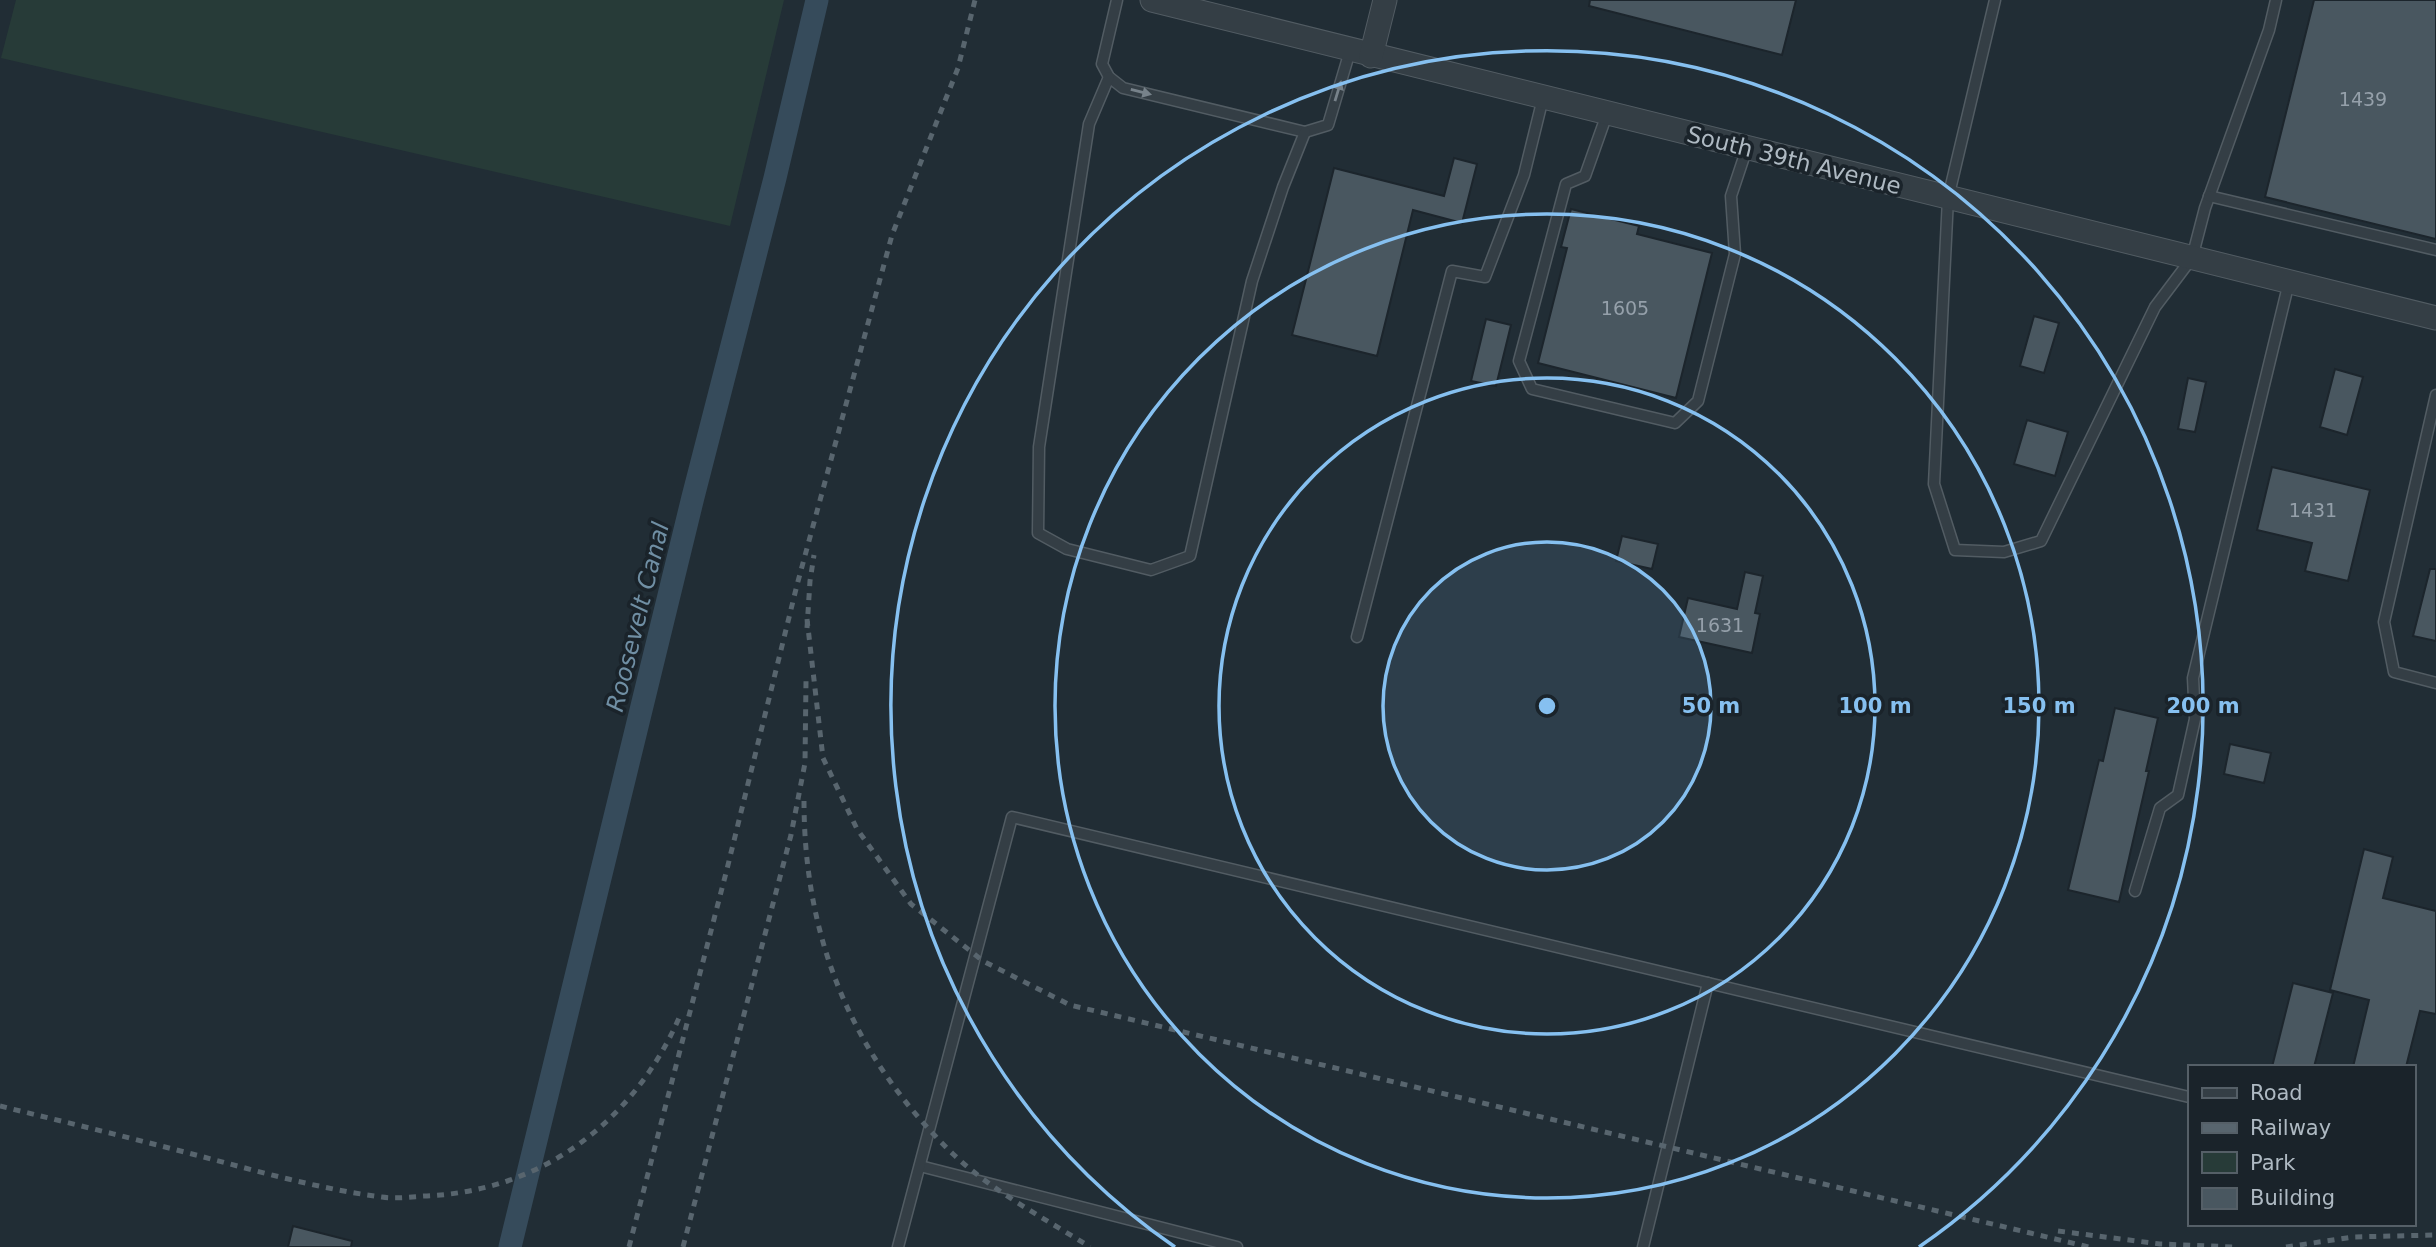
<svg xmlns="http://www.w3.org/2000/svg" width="2436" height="1247" font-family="'DejaVu Sans',sans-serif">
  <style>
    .green { fill: #273b38 }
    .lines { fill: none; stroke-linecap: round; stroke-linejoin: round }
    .canal { stroke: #364b5b; stroke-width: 23 }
    .building { fill: #495760; stroke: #1c252c; stroke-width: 2 }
    .service-casing { stroke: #525c63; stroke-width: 13 }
    .minor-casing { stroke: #525c63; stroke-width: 25 }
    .service { stroke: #343e45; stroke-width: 10 }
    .minor { stroke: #343e45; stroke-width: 23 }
    .rail { stroke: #58656e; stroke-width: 5; stroke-dasharray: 7 7; stroke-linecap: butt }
    .oneway { fill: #77828a }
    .ring { fill: none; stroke: #86c0f0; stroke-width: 3.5 }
    .labels { text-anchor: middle; stroke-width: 7; stroke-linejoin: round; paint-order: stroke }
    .number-label { font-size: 19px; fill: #95a0aa }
    .street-label { font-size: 23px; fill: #aeb9c2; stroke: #1a232a }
    .water-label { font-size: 24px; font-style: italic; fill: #708fa4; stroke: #1a232a }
    .centre { fill: #86c0f0; stroke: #1a232a; stroke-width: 3.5 }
    .ring-label { font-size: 21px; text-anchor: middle; font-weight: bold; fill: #86c0f0; stroke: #1a232a; stroke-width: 7; stroke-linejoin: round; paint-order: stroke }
  </style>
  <rect width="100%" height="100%" fill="#212d35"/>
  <path class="green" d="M 16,0 L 784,0 L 730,226 L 1,58 Z"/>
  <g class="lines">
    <path class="canal" d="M 510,1247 L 693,497 L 775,178 L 817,0"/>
  </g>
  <g class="building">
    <path d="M 1590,0 L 1796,0 L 1782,55 L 1589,6 Z"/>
    <path d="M 2314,0 L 2436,0 L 2436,239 L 2265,197 Z"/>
    <path d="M 1454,158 L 1477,164 L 1462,223 L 1413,210 L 1377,356 L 1292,335 L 1334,168 L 1444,196 Z"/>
    <path d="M 1571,209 L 1639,226 L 1637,234 L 1712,253 L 1676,398 L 1538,363 L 1567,248 L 1561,247 Z"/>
    <path d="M 2034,316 L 2059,323 L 2044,373 L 2020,366 Z"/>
    <path d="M 1486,319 L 1511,325 L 1496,386 L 1471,381 Z"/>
    <path d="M 2335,369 L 2363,377 L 2347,435 L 2320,427 Z"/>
    <path d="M 2188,378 L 2206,382 L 2195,432 L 2178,429 Z"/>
    <path d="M 2027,420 L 2068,432 L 2055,476 L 2014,464 Z"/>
    <path d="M 2272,467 L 2370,490 L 2348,581 L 2305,571 L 2312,543 L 2257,530 Z"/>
    <path d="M 1622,536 L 1658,544 L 1652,569 L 1616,561 Z"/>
    <path d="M 2430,569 L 2436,569 L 2436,641 L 2413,636 Z"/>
    <path d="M 1745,572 L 1763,576 L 1755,613 L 1760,614 L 1752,653 L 1679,637 L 1688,598 L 1737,609 Z"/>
    <path d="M 2115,708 L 2158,718 L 2146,771 L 2149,771 L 2119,902 L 2068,890 L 2099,760 L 2103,761 Z"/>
    <path d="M 2230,744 L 2271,753 L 2264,783 L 2224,774 Z"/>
    <path d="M 2364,849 L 2393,857 L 2383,898 L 2436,911 L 2436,1014 L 2420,1011 L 2406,1067 L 2353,1067 L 2369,1000 L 2330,990 Z"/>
    <path d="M 2293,983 L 2333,993 L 2314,1067 L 2272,1067 Z"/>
    <path d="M 293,1226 L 352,1241 L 351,1247 L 288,1247 Z"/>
  </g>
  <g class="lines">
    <defs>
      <g id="service">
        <path d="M 1117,0 L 1102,64 L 1109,77 L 1123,88 L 1305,132 L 1328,125 L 1350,51"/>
        <path d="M 1995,0 L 1948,198 L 1934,484 L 1955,550 L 2004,552 L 2041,541 L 2155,307 L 2192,258 L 2205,208 L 2269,30 L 2276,0"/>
        <path d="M 1109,77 L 1089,124 L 1039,447 L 1038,533 L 1067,549 L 1151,570 L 1190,556 L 1252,281 L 1283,187 L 1305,132"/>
        <path d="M 1607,114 L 1585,176 L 1566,184 L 1519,361 L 1532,389 L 1675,423 L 1698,401 L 1735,254 L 1731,196 L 1747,148"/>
        <path d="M 2209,196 L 2436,250"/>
        <path d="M 2436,395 L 2384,622 L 2394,672 L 2436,683"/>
        <path d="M 1357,637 L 1452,271 L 1485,277 L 1524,175 L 1543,98"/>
        <path d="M 2135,891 L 2160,808 L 2178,795 L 2195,719 L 2193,678 L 2289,282"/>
        <path d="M 1708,983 L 2189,1097"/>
        <path d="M 920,1166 L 1237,1247"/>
        <path d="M 898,1247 L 1012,817 L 1708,983 L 1643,1247"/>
      </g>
      <g id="minor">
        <path d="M 1152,0 L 2436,318"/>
        <path d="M 1371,56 L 1385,0"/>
      </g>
    </defs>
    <use href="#service" class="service-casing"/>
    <use href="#minor" class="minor-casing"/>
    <use href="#service" class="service"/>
    <use href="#minor" class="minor"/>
    <g class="rail">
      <path d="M 807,619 L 823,758 L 857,829 L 911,904 L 983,961 L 1070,1005 L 2089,1247"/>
      <path d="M 807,628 L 810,581 L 814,555"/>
      <path d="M 804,801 C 804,940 853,1057 953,1154 C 992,1191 1044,1218 1090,1247"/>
      <path d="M 0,1106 C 65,1122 131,1138 196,1155 C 257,1171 319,1189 382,1197 C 396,1199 410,1197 424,1196 C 540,1192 633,1123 679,1018"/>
      <path d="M 2058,1231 L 2160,1244 L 2234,1247"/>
      <path d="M 629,1247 L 727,869 L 797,585 L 892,235 L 958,68 L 975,0"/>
      <path d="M 683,1247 L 791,835 L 805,763 L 806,681"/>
      <path d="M 2286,1247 L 2353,1237 L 2436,1235"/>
    </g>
  </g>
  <defs><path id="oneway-solid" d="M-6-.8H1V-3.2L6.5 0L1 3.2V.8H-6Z" transform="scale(1.75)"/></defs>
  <g class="oneway">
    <use href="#oneway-solid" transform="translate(1338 91) rotate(-73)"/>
    <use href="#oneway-solid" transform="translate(1141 92) rotate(14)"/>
  </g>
  <circle cx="1547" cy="706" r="164" fill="#86c0f0" fill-opacity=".12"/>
  <g class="ring">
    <circle cx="1547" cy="706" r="164"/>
    <circle cx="1547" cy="706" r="328"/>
    <circle cx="1547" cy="706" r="492"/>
    <path d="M1175 1247A656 656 0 1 1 1919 1247"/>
  </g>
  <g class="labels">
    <g class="number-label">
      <text x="2363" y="106">1439</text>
      <text x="1625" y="315">1605</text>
      <text x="2313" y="517">1431</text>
      <text x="1720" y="632">1631</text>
    </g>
    <g class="street-label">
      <text transform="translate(1794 160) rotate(14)" y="8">South 39th Avenue</text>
    </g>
    <g class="water-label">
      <text transform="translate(638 617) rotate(-76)" y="8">Roosevelt Canal</text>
    </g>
  </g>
  <circle cx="1547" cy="706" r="10" class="centre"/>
  <g class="ring-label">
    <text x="1711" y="713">50 m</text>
    <text x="1875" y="713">100 m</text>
    <text x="2039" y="713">150 m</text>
    <text x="2203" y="713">200 m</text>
  </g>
  <rect x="2188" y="1065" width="228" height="161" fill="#1a232a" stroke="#555f67" stroke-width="2"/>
  <rect x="2202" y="1088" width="35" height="10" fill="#343e45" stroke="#555f67" stroke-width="2"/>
  <text x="2250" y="1100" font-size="21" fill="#aeb9c2">Road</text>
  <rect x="2202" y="1123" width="35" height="10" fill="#58656e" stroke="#555f67" stroke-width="2"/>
  <text x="2250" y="1135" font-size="21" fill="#aeb9c2">Railway</text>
  <rect x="2202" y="1152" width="35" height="21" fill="#273b38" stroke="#555f67" stroke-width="2"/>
  <text x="2250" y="1170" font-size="21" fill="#aeb9c2">Park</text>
  <rect x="2202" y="1188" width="35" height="21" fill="#495760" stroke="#555f67" stroke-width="2"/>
  <text x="2250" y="1205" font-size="21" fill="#aeb9c2">Building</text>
</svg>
